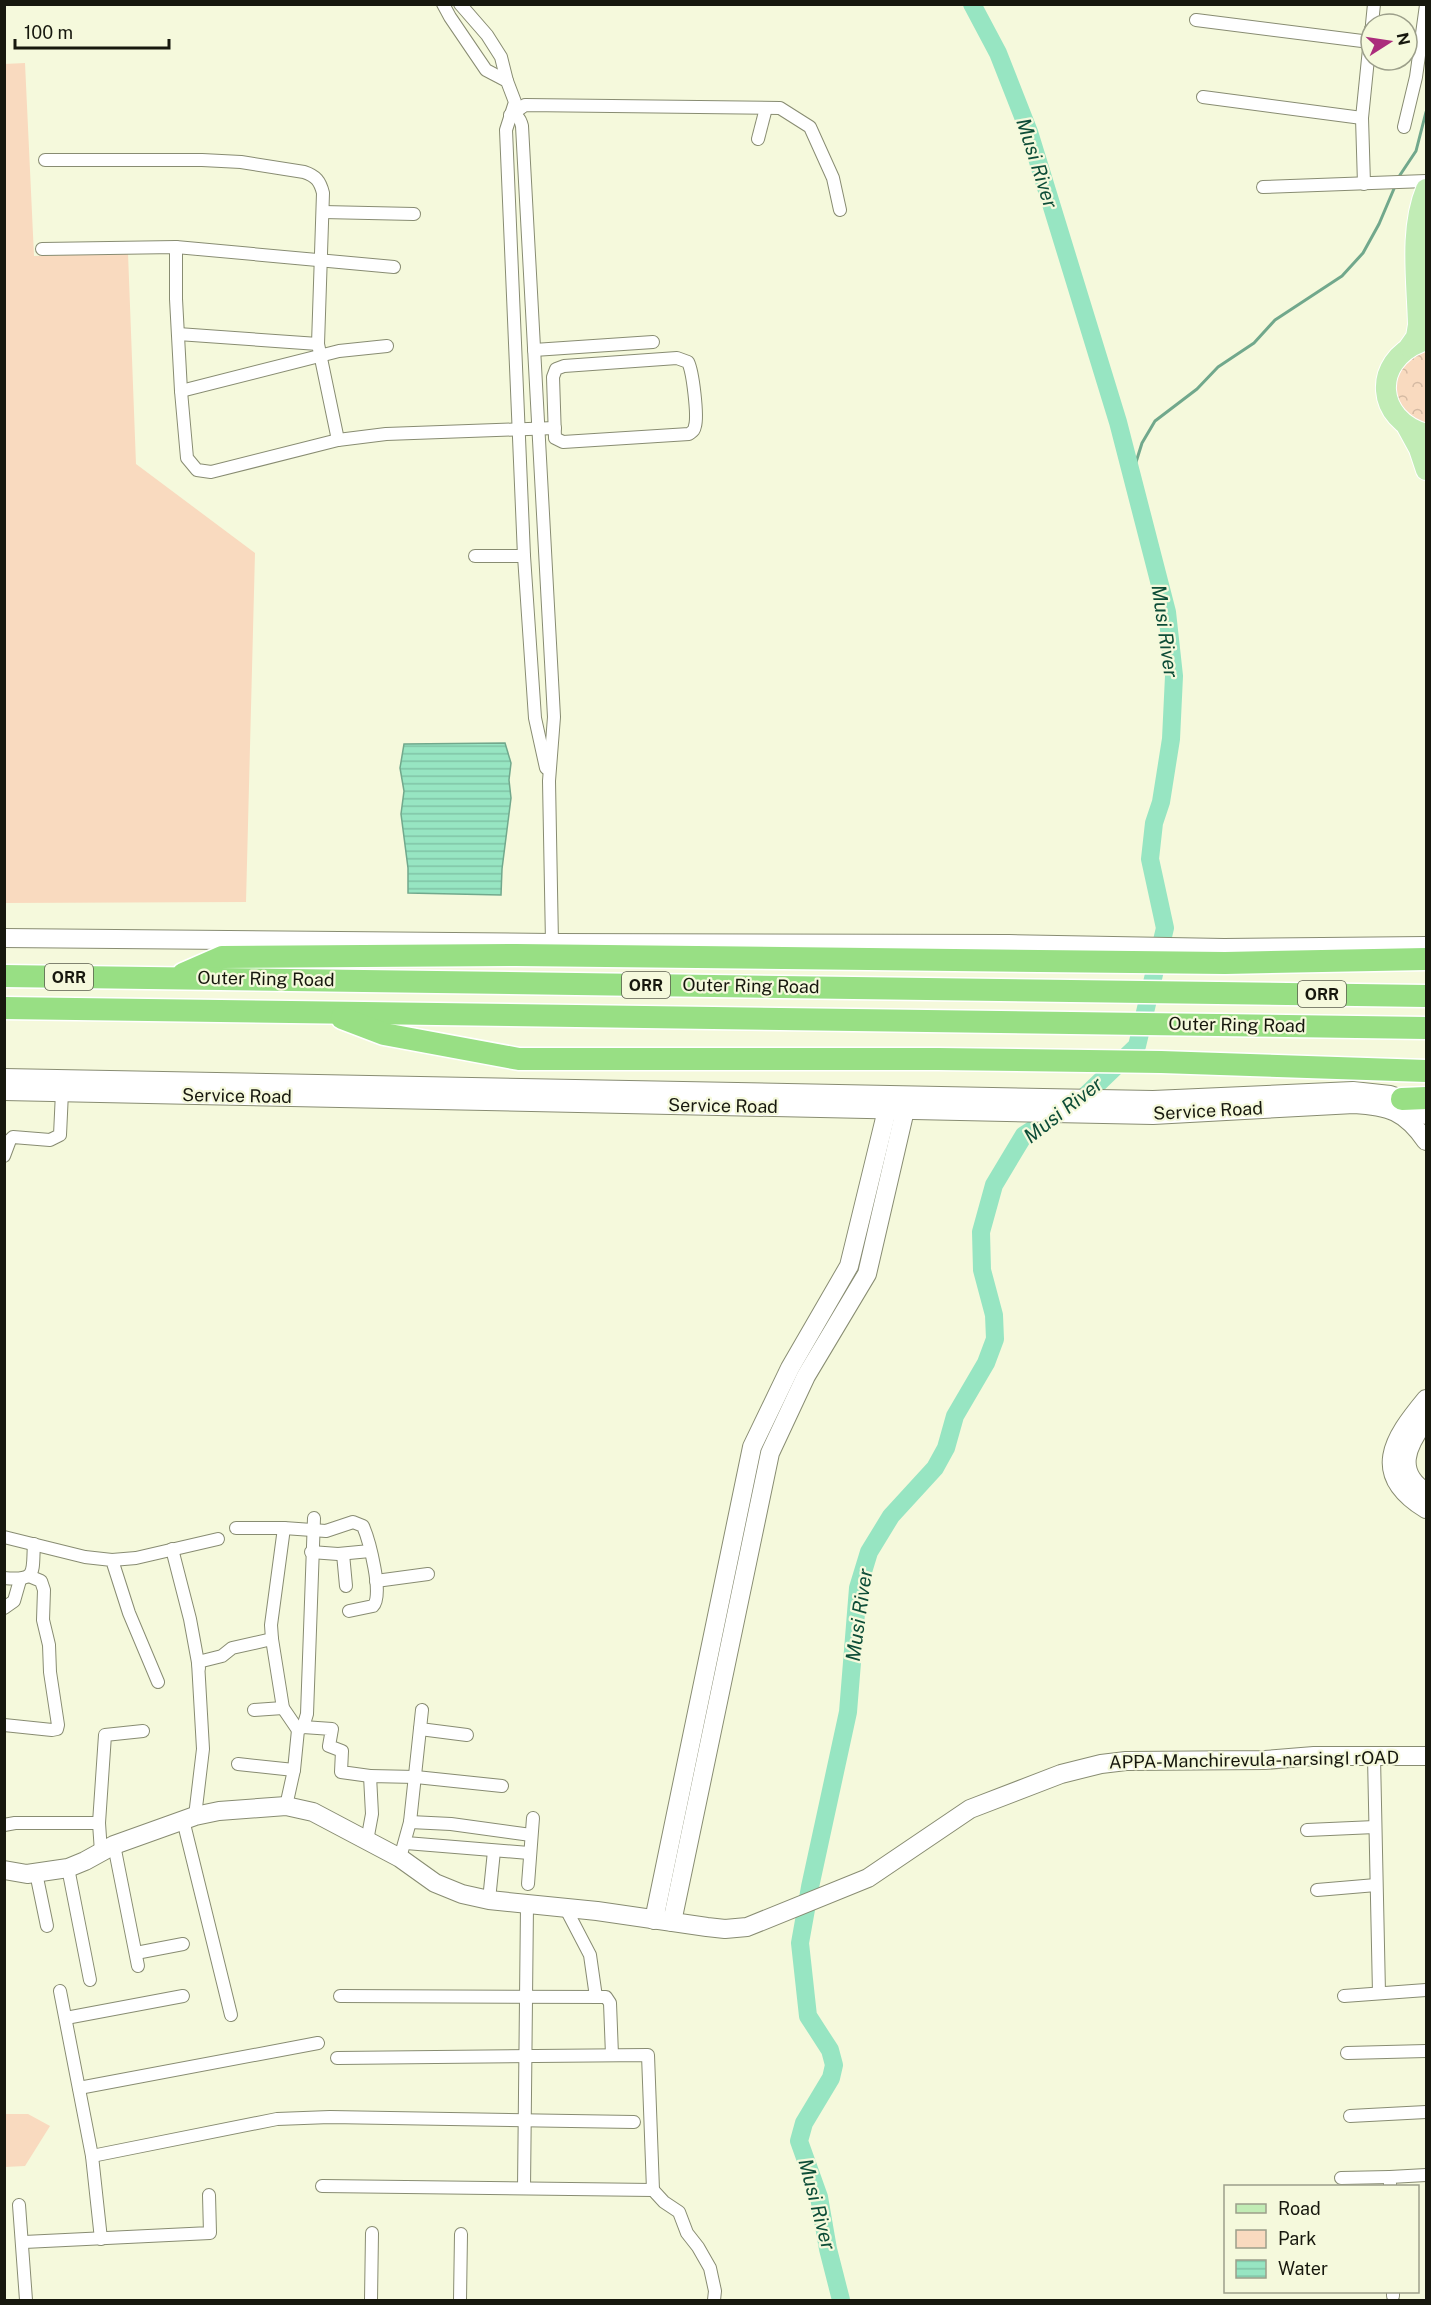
<svg xmlns="http://www.w3.org/2000/svg" width="1431" height="2305" font-family="'Public Sans',sans-serif">
  <style>
    .green { fill: #f9dabf }
    .park { fill: url(#park-crowns) }
    .water { fill: url(#water-rules); stroke: #71a88c; stroke-width: 1.5 }
    .lines { fill: none; stroke-linecap: round; stroke-linejoin: round }
    .stream { stroke: #71a88c; stroke-width: 3 }
    .river { stroke: #97e5c2; stroke-width: 18 }
    .street-casing { stroke: #888c72; stroke-width: 14 }
    .secondary-casing { stroke: #888c72; stroke-width: 20 }
    .primary-casing { stroke: #fff; stroke-width: 22 }
    .highway-casing { stroke: #fff; stroke-width: 25 }
    .street { stroke: #fff; stroke-width: 12 }
    .secondary { stroke: #fff; stroke-width: 18 }
    .primary { stroke: #c1ecb5; stroke-width: 20 }
    .highway { stroke: #98df84; stroke-width: 22 }
    .labels { text-anchor: middle; stroke-width: 4.5; stroke-linejoin: round; paint-order: stroke }
    .shield { fill: #f5f9dc; stroke: #5a5c4c; stroke-width: 1.5 }
    .shield-label { font-size: 16px; font-weight: bold; fill: #17180e }
    .street-label { font-size: 18px; fill: #17180e; stroke: #f5f9dc }
    .water-label { font-size: 20px; font-style: italic; fill: #0d4d37; stroke: #f5f9dc }
  </style>
  <defs>
    <pattern id="park-crowns" width="20" height="18" patternUnits="userSpaceOnUse" patternTransform="scale(1.5)"><rect width="20" height="18" fill="#f9dabf"/><path d="M2 6a3 3 0 1 1 6 0M12 15a3 3 0 1 1 6 0" fill="none" stroke="#d5baa3"/></pattern>
    <pattern id="water-rules" width="6" height="5" patternUnits="userSpaceOnUse" patternTransform="scale(1.5)"><rect width="6" height="5" fill="#97e5c2"/><path d="M0 2.5h6" fill="none" stroke="#81c4a6"/></pattern>
  </defs>
  <rect width="100%" height="100%" fill="#f5f9dc"/>
  <g class="green">
    <path d="M 25,63 L 34,256 L 128,253 L 136,464 L 255,553 L 246,902 L 5,903 L 4,64 Z"/>
    <path d="M 4,2114 L 28,2114 L 50,2126 L 25,2166 L 5,2167 Z"/>
  </g>
  <path class="park" d="M 1426,351 L 1426,424 C 1386,413 1385,360 1426,351 Z"/>
  <path class="water" d="M 505,743 L 511,763 L 509,780 L 511,798 L 502,869 L 501,895 L 408,893 L 408,868 L 401,814 L 404,791 L 400,768 L 404,744 Z"/>
  <g class="lines">
    <g class="stream">
      <path d="M 1398,178 L 1416,151 L 1426,112"/>
      <path d="M 1132,475 L 1142,443 L 1155,421 L 1197,389 L 1218,367 L 1254,343 L 1275,320 L 1342,276 L 1363,253 L 1379,224 L 1396,184"/>
    </g>
    <path class="river" d="M 841,2300 L 828,2249 L 819,2197 L 799,2141 L 804,2123 L 831,2078 L 834,2065 L 830,2050 L 808,2016 L 800,1943 L 810,1887 L 848,1712 L 858,1588 L 869,1552 L 891,1516 L 935,1468 L 946,1448 L 955,1416 L 986,1363 L 995,1339 L 994,1315 L 982,1270 L 981,1232 L 994,1185 L 1024,1135 L 1085,1096 L 1137,1046 L 1165,928 L 1150,859 L 1154,823 L 1161,802 L 1171,739 L 1174,676 L 1167,612 L 1118,422 L 1029,132 L 998,53 L 972,4"/>
    <defs>
      <g id="street">
        <path d="M 443,4 L 450,17 L 486,70 L 507,81 L 515,102 L 506,130 L 524,556 L 535,718 L 546,768"/>
        <path d="M 460,4 L 487,35 L 501,57 L 507,81"/>
        <path d="M 1196,20 L 1370,42"/>
        <path d="M 1372,24 L 1374,4"/>
        <path d="M 1203,97 L 1362,118"/>
        <path d="M 510,115 C 518,116 520,118 522,126 L 554,717 L 549,781 L 552,943"/>
        <path d="M 511,115 L 525,105 L 780,108 L 810,127 L 833,178 L 840,210"/>
        <path d="M 1404,127 L 1416,77 L 1426,5"/>
        <path d="M 758,139 L 766,108"/>
        <path d="M 45,160 L 202,160 L 241,162 L 304,172 C 316,176 320,181 323,193 L 318,344 L 338,440"/>
        <path d="M 1364,184 L 1362,118 L 1371,29"/>
        <path d="M 1263,187 L 1426,181"/>
        <path d="M 323,212 L 414,214"/>
        <path d="M 176,247 L 176,299 L 181,391 L 187,458 L 197,470 L 211,472 L 338,440 L 386,434 L 555,428"/>
        <path d="M 42,249 L 176,247 L 394,267"/>
        <path d="M 178,334 L 318,344"/>
        <path d="M 534,350 L 653,342"/>
        <path d="M 677,358 L 688,362 C 693,372 698,416 695,426 C 694,431 693,431 689,434 L 563,442 L 555,438 L 553,377 L 556,369 L 564,366 Z"/>
        <path d="M 181,391 L 339,351 L 387,346"/>
        <path d="M 475,556 L 524,556"/>
        <path d="M 4,1156 L 10,1140 L 13,1137 L 50,1140 L 60,1135 L 62,1092"/>
        <path d="M 236,1528 L 284,1528"/>
        <path d="M 4,1537 L 85,1557 L 112,1560 L 129,1613 L 158,1682"/>
        <path d="M 172,1549 L 190,1619 L 199,1668"/>
        <path d="M 311,1552 L 338,1554 L 370,1551"/>
        <path d="M 343,1554 L 346,1586"/>
        <path d="M 112,1560 L 136,1558 L 218,1539"/>
        <path d="M 4,1578 C 38,1581 32,1572 34,1544"/>
        <path d="M 376,1581 L 428,1574"/>
        <path d="M 4,1608 L 14,1601 L 20,1580"/>
        <path d="M 254,1710 L 283,1708"/>
        <path d="M 4,1725 L 52,1730 L 57,1729 L 58,1725 L 50,1672 L 49,1645 L 43,1620 L 44,1590 L 41,1581 L 29,1576"/>
        <path d="M 303,1727 L 332,1729 L 329,1746 L 342,1751 L 341,1772 L 370,1776"/>
        <path d="M 420,1729 L 467,1735"/>
        <path d="M 298,1730 L 283,1708 L 272,1639 L 271,1625 L 284,1528 L 326,1531 L 353,1522 L 363,1526 C 369,1540 384,1596 373,1606 L 349,1611"/>
        <path d="M 1374,1757 L 1379,1993"/>
        <path d="M 238,1764 L 294,1770"/>
        <path d="M 286,1806 L 294,1770 L 298,1730 L 303,1727 L 307,1714 L 314,1518"/>
        <path d="M 195,1816 L 203,1749 L 198,1662 L 222,1656 L 232,1648 L 272,1639"/>
        <path d="M 183,1820 L 231,2015"/>
        <path d="M 410,1822 L 451,1824 L 531,1835"/>
        <path d="M 4,1825 L 15,1823 L 99,1823"/>
        <path d="M 1307,1830 L 1375,1827"/>
        <path d="M 367,1841 L 372,1814 L 370,1776 L 416,1777 L 502,1786"/>
        <path d="M 406,1843 L 529,1853"/>
        <path d="M 114,1845 L 138,1966"/>
        <path d="M 101,1852 L 99,1823 L 105,1735 L 143,1731"/>
        <path d="M 400,1858 L 410,1822 L 422,1710"/>
        <path d="M 68,1868 L 90,1980"/>
        <path d="M 36,1873 L 47,1926"/>
        <path d="M 528,1884 L 533,1818"/>
        <path d="M 1317,1890 L 1376,1885"/>
        <path d="M 489,1900 L 494,1851"/>
        <path d="M 566,1909 L 590,1955 L 596,1997"/>
        <path d="M 136,1953 L 183,1944"/>
        <path d="M 60,1991 L 92,2156 L 101,2239"/>
        <path d="M 340,1996 L 606,1997 L 610,2003 L 612,2055"/>
        <path d="M 1344,1996 L 1426,1990"/>
        <path d="M 66,2018 L 183,1996"/>
        <path d="M 1347,2053 L 1426,2051"/>
        <path d="M 79,2088 L 318,2043"/>
        <path d="M 1350,2116 L 1426,2112"/>
        <path d="M 92,2156 L 277,2119 L 330,2117 L 634,2122"/>
        <path d="M 1341,2178 L 1390,2177"/>
        <path d="M 322,2186 L 653,2190 L 648,2055 L 337,2058"/>
        <path d="M 1390,2186 L 1390,2177 L 1426,2175"/>
        <path d="M 524,2188 L 527,1905"/>
        <path d="M 653,2190 L 664,2202 L 679,2212 L 687,2233 L 698,2247 L 710,2268 L 715,2291 L 714,2300"/>
        <path d="M 19,2205 L 26,2300"/>
        <path d="M 24,2242 L 210,2233 L 209,2195"/>
        <path d="M 1393,2292 L 1393,2296"/>
        <path d="M 371,2300 L 372,2233"/>
        <path d="M 460,2300 L 461,2234"/>
      </g>
      <g id="secondary">
        <path d="M 4,938 L 552,943 L 1009,944 L 1224,948 L 1426,946"/>
        <path d="M 4,1078 L 1153,1100 L 1353,1091 L 1390,1095 L 1402,1099 L 1415,1105 L 1426,1115"/>
        <path d="M 4,1091 L 1153,1115 L 1354,1104 C 1389,1106 1405,1111 1426,1141"/>
        <path d="M 1426,1399 C 1393,1439 1369,1474 1426,1509"/>
        <path d="M 1426,1420 C 1407,1445 1394,1472 1426,1492"/>
        <path d="M 4,1870 L 27,1874 L 68,1868 L 85,1861 L 114,1845 L 195,1816 L 219,1811 L 286,1806 L 313,1812 L 400,1858 L 435,1883 L 462,1894 L 489,1900 L 597,1911 L 707,1927 L 725,1929 L 747,1927 L 868,1878 L 970,1809 L 1061,1774 L 1101,1764 L 1126,1761 L 1265,1760 L 1314,1756 L 1426,1756"/>
        <path d="M 654,1920 L 752,1447 L 790,1368 L 849,1266 L 887,1110"/>
        <path d="M 672,1922 L 770,1453 L 806,1376 L 867,1274 L 905,1110"/>
      </g>
      <g id="primary">
        <path d="M 1421,342 C 1371,362 1376,420 1426,434"/>
        <path d="M 1409,347 L 1416,337 L 1418,325 C 1417,281 1409,230 1426,189"/>
        <path d="M 1407,427 L 1419,449 L 1426,470"/>
      </g>
      <g id="highway">
        <path d="M 183,974 L 222,957 L 516,955 L 1225,963 L 1426,959"/>
        <path d="M 4,976 L 1426,996"/>
        <path d="M 4,1008 L 1426,1028"/>
        <path d="M 342,1018 L 384,1034 L 519,1059 L 938,1059 L 1161,1062 L 1426,1071"/>
        <path d="M 1402,1099 L 1426,1098"/>
      </g>
    </defs>
    <use href="#street" class="street-casing"/>
    <use href="#secondary" class="secondary-casing"/>
    <use href="#primary" class="primary-casing"/>
    <use href="#highway" class="highway-casing"/>
    <use href="#street" class="street"/>
    <use href="#secondary" class="secondary"/>
    <use href="#primary" class="primary"/>
    <use href="#highway" class="highway"/>
  </g>
  <g class="labels">
    <g class="shield">
      <rect x="45" y="964" width="48" height="26" rx="4.5"/>
      <rect x="622" y="972" width="48" height="26" rx="4.5"/>
      <rect x="1298" y="981" width="48" height="26" rx="4.5"/>
    </g>
    <g class="shield-label">
      <text x="69" y="983">ORR</text>
      <text x="646" y="991">ORR</text>
      <text x="1322" y="1000">ORR</text>
    </g>
    <g class="street-label">
      <text transform="translate(266 979) rotate(1)" y="6">Outer Ring Road</text>
      <text transform="translate(751 986) rotate(1)" y="6">Outer Ring Road</text>
      <text transform="translate(1237 1025) rotate(1)" y="6">Outer Ring Road</text>
      <text transform="translate(237 1096) rotate(1)" y="6">Service Road</text>
      <text transform="translate(723 1106) rotate(1)" y="6">Service Road</text>
      <text transform="translate(1208 1111) rotate(-3)" y="6">Service Road</text>
      <text transform="translate(1254 1760) rotate(-1)" y="6">APPA-Manchirevula-narsingI rOAD</text>
    </g>
    <g class="water-label">
      <text transform="translate(1037 163) rotate(72)" y="7">Musi River</text>
      <text transform="translate(1165 631) rotate(82)" y="7">Musi River</text>
      <text transform="translate(1063 1110) rotate(-38)" y="7">Musi River</text>
      <text transform="translate(859 1615) rotate(-82)" y="7">Musi River</text>
      <text transform="translate(817 2204) rotate(75)" y="7">Musi River</text>
    </g>
  </g>
  <rect width="1431" height="2305" fill="none" stroke="#17180e" stroke-width="12"/>
  <rect x="1224" y="2185" width="195" height="108" fill="#f5f9dc" stroke="#9c9f8a" stroke-width="1.5"/>
  <rect x="1236" y="2204" width="30" height="9" fill="#c1ecb5" stroke="#9c9f8a" stroke-width="1.5"/>
  <text x="1278" y="2215" font-size="18" fill="#17180e">Road</text>
  <rect x="1236" y="2230" width="30" height="18" fill="#f9dabf" stroke="#9c9f8a" stroke-width="1.5"/>
  <text x="1278" y="2245" font-size="18" fill="#17180e">Park</text>
  <rect x="1236" y="2260" width="30" height="18" fill="url(#water-rules)" stroke="#9c9f8a" stroke-width="1.5"/>
  <text x="1278" y="2275" font-size="18" fill="#17180e">Water</text>
  <g transform="translate(1389 42) rotate(78)"><circle r="28" fill="#f5f9dc" stroke="#9c9f8a" stroke-width="1.5"/>
  <path d="M0-4.5L10 22L0 15L-10 22Z" fill="#ab2c7c"/>
  <text y="-9" font-size="16" font-weight="bold" text-anchor="middle" fill="#17180e">N</text>
  </g>
  <path d="M15 39v9h154v-9" fill="none" stroke="#17180e" stroke-width="3"/>
  <text x="24" y="39" font-size="18" fill="#17180e" stroke="#f5f9dc" stroke-width="4.5" paint-order="stroke">100 m</text>
</svg>
